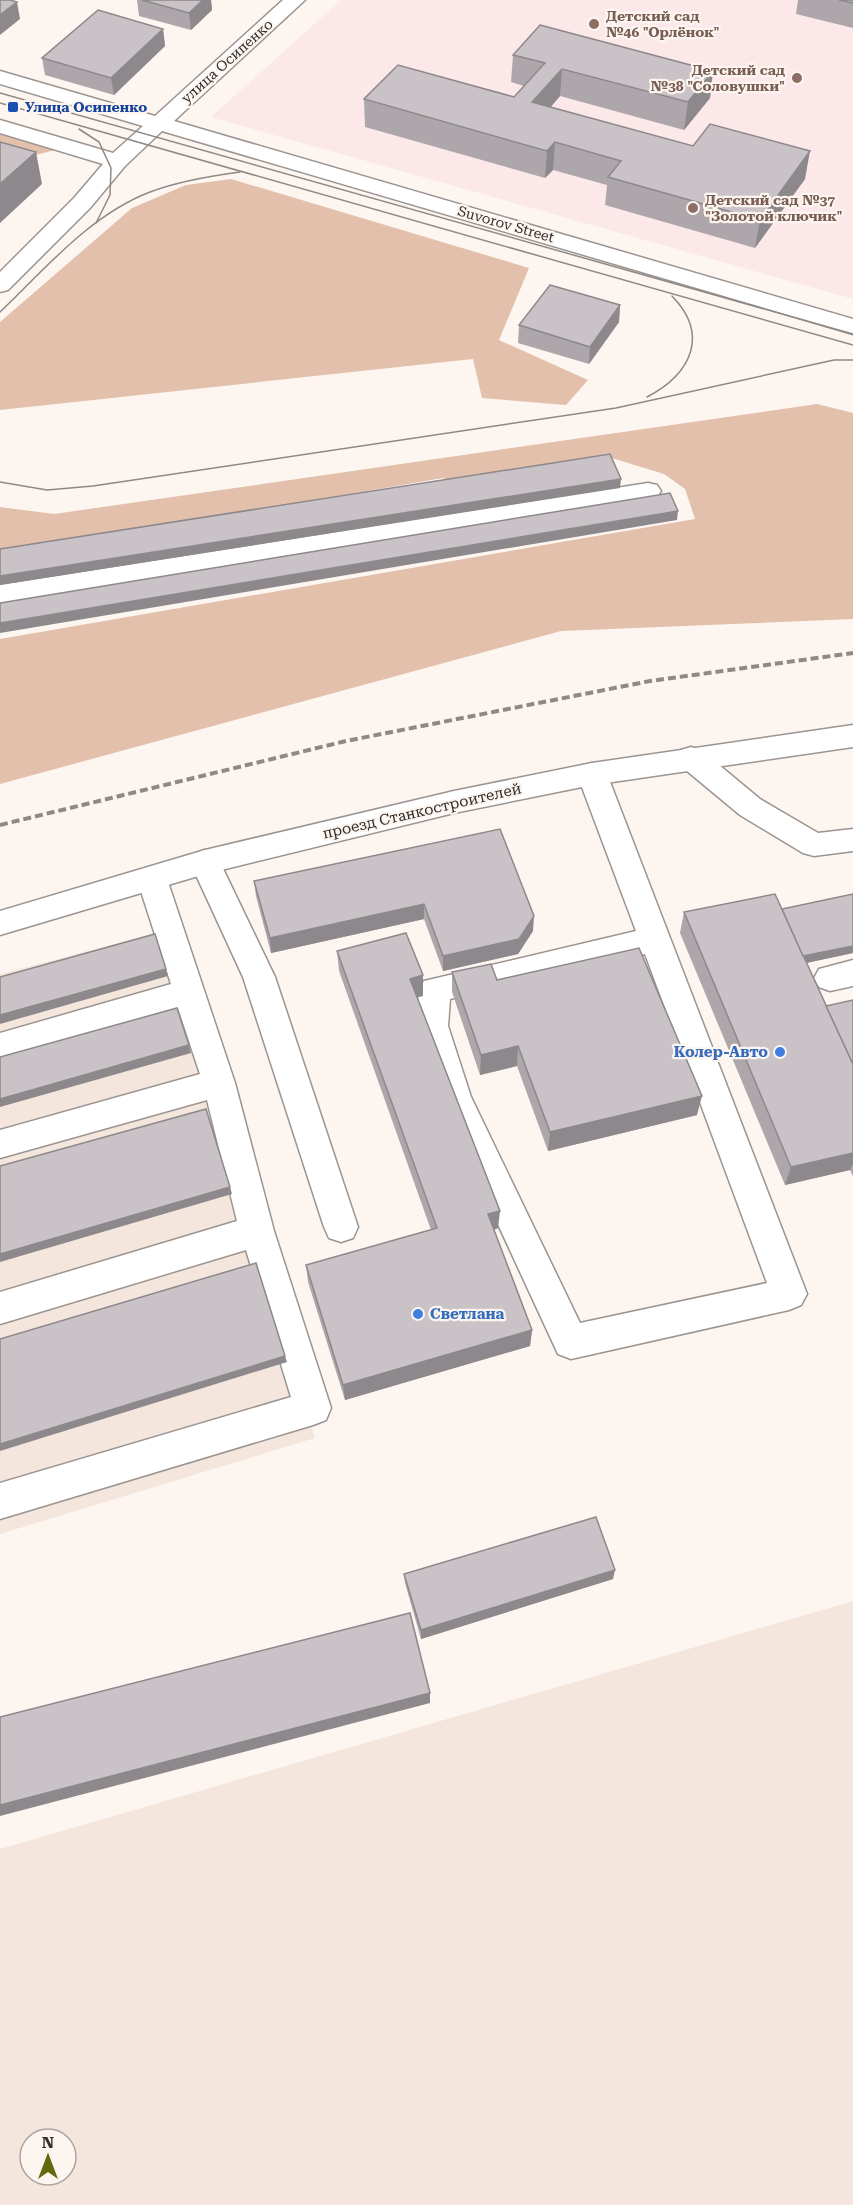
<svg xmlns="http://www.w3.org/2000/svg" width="853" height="2205" font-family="'Roboto Serif',serif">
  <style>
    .built { fill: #f5e6dd; fill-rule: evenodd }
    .education { fill: #fce7e9 }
    .forest { fill: #e2c0ab }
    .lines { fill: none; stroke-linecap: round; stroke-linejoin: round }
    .minor-casing { stroke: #9b9490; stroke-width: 3 }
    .major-casing { stroke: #9b9490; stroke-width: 3 }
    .minor { fill: #fff; fill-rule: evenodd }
    .major { fill: #fff; fill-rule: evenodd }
    .tram { stroke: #8e8985; stroke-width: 1.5 }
    .rail { stroke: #8e8985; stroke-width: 4; stroke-dasharray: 8 4; stroke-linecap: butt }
    .wall { fill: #ada7ab }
    .shaded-wall { fill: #8d888b }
    .building { fill: #c9c2c7; stroke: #8d888b; stroke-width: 1.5 }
    .education-dot { fill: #8d6e63; stroke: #fdf5f0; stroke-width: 2 }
    .transit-dot { fill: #1a4fb4; stroke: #fdf5f0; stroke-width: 2 }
    .shop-dot { fill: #3f7fe0; stroke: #fdf5f0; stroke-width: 2 }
    .labels { text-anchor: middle; stroke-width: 4.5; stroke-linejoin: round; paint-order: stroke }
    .far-education-label { font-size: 14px; font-weight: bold; fill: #785e54; stroke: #fdf5f0; text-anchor: start }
    .far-street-label { font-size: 14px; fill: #302d2b; stroke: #fdf5f0 }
    .far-transit-label { font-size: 14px; font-weight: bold; fill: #164399; stroke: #fdf5f0; text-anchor: start }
    .street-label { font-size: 15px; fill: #302d2b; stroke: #fdf5f0 }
    .shop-label { font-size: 15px; font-weight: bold; fill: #366cbe; stroke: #fdf5f0; text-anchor: end }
  </style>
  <rect width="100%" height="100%" fill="#fdf5f0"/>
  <g class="built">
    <path d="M 160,932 L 315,1438 L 0,1534 L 0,974 Z"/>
    <path d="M 853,1601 L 853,2205 L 0,2205 L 0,1849 ZM 30,2139 L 66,2139 L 66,2175 L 30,2175 Z"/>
  </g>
  <path class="education" d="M 341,0 L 853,0 L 853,299 L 211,117 Z"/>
  <g class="forest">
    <path d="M 0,130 L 63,148 L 13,161 L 0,156 Z"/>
    <path d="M 231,179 L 529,268 L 499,340 L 588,380 L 566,405 L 482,398 L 473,359 L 0,410 L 0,322 L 132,208 L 186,185 Z"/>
    <path d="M 817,404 L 853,413 L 853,619 L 561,631 L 0,784 L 0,639 L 695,519 L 685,489 L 664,474 L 602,455 L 547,467 L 476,496 L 443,478 L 0,554 L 0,507 L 54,514 Z"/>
  </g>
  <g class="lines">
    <defs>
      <g id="minor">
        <path d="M 283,0 L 305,0 L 174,121 L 853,319 L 853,334 L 162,131 L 125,166 L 90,208 L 8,290 L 0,292 L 0,272 L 74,198 L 103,164 L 0,133 L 0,120 L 113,153 L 143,126 L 0,84 L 0,71 L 155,116 Z"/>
        <path d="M 648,483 L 657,485 L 661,491 L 657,497 L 0,603 L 0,585 Z"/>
        <path d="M 691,747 L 701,750 L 760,799 L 818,833 L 853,829 L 853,851 L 814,856 L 803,853 L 740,815 L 681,766 L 677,758 L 681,750 Z"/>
        <path d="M 592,763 L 602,766 L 607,774 L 807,1294 L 801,1305 L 789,1310 L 571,1359 L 558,1354 L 439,1097 L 416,1026 L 419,990 L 424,981 L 636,931 L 577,774 L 582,766 ZM 645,954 L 767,1283 L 580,1323 L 471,1097 L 448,1026 L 450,999 Z"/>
        <path d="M 205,850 L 216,854 L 275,977 L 358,1227 L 353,1238 L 341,1242 L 329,1238 L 324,1227 L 243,977 L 190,862 L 194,854 Z"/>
        <path d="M 152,867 L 163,871 L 167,879 L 235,1083 L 274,1231 L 331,1408 L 326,1420 L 313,1425 L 0,1519 L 0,1483 L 291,1397 L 246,1250 L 0,1324 L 0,1292 L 237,1221 L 207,1100 L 0,1158 L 0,1130 L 200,1074 L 178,1008 L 0,1059 L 0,1033 L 171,984 L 137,879 L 141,871 Z"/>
        <path d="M 853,960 L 853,986 L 830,991 L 819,987 L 814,978 L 819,969 Z"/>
      </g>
      <path id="major" d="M 853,725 L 853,747 L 592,785 L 454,813 L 205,874 L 0,935 L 0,911 L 205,850 L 454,791 L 592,763 Z"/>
    </defs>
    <use href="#minor" class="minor-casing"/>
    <use href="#major" class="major-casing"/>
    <use href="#minor" class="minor"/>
    <use href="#major" class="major"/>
    <g class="tram">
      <path d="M 0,93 L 853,334"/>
      <path d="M 0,103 L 853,345"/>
      <path d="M 79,129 L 99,142 L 111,168 L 110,195 L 96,223"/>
      <path d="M 0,312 C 45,269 90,215 150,192 C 179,181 210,176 240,172"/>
      <path d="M 647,397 C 691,374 710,335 672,296"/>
      <path d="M 0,482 L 47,490 L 93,486 L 616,408 L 834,360 L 853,360"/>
    </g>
    <path class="rail" d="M 0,825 L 346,741 L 650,681 L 853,653"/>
  </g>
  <g class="wall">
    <path d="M 137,0 L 211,0 L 212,10 L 191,30 L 139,16 Z"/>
    <path d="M 798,0 L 853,0 L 853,28 L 796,14 Z"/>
    <path d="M 163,29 L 165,46 L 114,95 L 45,75 L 42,58 Z"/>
    <path d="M 513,55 L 713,71 L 710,98 L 684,130 L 560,96 L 551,107 L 805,179 L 755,248 L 605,205 L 607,185 L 553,170 L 545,178 L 365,127 L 364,99 L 514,97 L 524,86 L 511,82 Z"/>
    <path d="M 620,305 L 619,322 L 589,364 L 518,343 L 519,325 Z"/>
    <path d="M 500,829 L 533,931 L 518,954 L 443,971 L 424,919 L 271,953 L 256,896 L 254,881 Z"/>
    <path d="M 853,894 L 853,953 L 806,963 L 826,1006 L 853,1000 L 853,1176 L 850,1170 L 785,1185 L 680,933 L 684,912 L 782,909 Z"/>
    <path d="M 337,951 L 423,975 L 423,996 L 417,997 L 498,1228 L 494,1230 L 532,1330 L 530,1346 L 345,1400 L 308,1282 L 306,1265 L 431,1230 L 339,971 Z"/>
    <path d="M 452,972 L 697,1115 L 548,1151 L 517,1066 L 480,1075 L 452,992 Z"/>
    <path d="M 404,1574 L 613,1579 L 421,1639 L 405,1583 Z"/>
  </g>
  <g class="shaded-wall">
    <path d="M 203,0 L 211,0 L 212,10 L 191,30 L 189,13 Z"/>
    <path d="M 17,2 L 20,19 L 0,35 L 0,15 Z"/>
    <path d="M 163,29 L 165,46 L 114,95 L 111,78 Z"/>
    <path d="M 562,69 L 560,96 L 531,129 L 532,102 Z"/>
    <path d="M 713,71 L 710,98 L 684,130 L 688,102 Z"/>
    <path d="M 555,142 L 553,170 L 545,178 L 547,151 Z"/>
    <path d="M 810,151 L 805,179 L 755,248 L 760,220 Z"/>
    <path d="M 36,152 L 42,184 L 0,223 L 0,184 Z"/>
    <path d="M 620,305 L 619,322 L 589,364 L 590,347 Z"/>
    <path d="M 621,479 L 620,488 L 0,585 L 0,576 Z"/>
    <path d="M 678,511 L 677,520 L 0,633 L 0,623 Z"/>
    <path d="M 424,904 L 424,919 L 271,953 L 270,938 Z"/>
    <path d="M 534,916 L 533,931 L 518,954 L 443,971 L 443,956 Z"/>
    <path d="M 853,946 L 853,953 L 792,966 L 795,958 Z"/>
    <path d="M 166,969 L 168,976 L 0,1024 L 0,1015 Z"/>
    <path d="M 423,975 L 423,996 L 410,999 L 410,979 Z"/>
    <path d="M 189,1045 L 191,1053 L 0,1107 L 0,1099 Z"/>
    <path d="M 518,1046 L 517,1066 L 480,1075 L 481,1055 Z"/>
    <path d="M 702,1096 L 697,1115 L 548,1151 L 550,1132 Z"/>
    <path d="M 853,1153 L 853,1164 L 850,1170 L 785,1185 L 791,1167 Z"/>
    <path d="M 230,1187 L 232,1194 L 0,1262 L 0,1254 Z"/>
    <path d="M 500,1211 L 498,1228 L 487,1232 L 488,1214 Z"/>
    <path d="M 532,1330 L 530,1346 L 345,1400 L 343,1385 Z"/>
    <path d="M 285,1356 L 287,1362 L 0,1451 L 0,1444 Z"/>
    <path d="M 615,1570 L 613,1579 L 421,1639 L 421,1630 Z"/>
    <path d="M 430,1693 L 430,1703 L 0,1816 L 0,1805 Z"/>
  </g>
  <g class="building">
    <path d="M 0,0 L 10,0 L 17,2 L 0,15 Z"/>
    <path d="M 142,0 L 203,0 L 189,13 Z"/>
    <path d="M 839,0 L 853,0 L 853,3 Z"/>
    <path d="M 98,10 L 163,29 L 111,78 L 42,58 Z"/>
    <path d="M 540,25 L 713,71 L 688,102 L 562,69 L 532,102 L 693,146 L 710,124 L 810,151 L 760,220 L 608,177 L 621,161 L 555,142 L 547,151 L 364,99 L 398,65 L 514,97 L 545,63 L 513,55 Z"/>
    <path d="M 0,142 L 36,152 L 0,184 Z"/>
    <path d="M 550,285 L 620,305 L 590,347 L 519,325 Z"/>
    <path d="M 610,454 L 621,479 L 0,576 L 0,549 Z"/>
    <path d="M 670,493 L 678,511 L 0,623 L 0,603 Z"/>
    <path d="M 500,829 L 534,916 L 519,939 L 443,956 L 424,904 L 270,938 L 254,881 Z"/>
    <path d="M 775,894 L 853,1064 L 853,1153 L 791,1167 L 684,912 Z"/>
    <path d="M 853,894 L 853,946 L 803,956 L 782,909 Z"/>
    <path d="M 406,933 L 423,975 L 410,979 L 500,1211 L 488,1214 L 532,1330 L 343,1385 L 306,1265 L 437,1228 L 337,951 Z"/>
    <path d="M 155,934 L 166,969 L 0,1015 L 0,977 Z"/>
    <path d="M 639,948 L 702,1096 L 550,1132 L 518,1046 L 481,1055 L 452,972 L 491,964 L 497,980 Z"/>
    <path d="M 853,1000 L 853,1064 L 826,1006 Z"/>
    <path d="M 177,1008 L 189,1045 L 0,1099 L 0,1057 Z"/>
    <path d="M 206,1109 L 230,1187 L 0,1254 L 0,1166 Z"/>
    <path d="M 256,1263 L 285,1356 L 0,1444 L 0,1339 Z"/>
    <path d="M 596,1517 L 615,1570 L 421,1630 L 404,1574 Z"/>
    <path d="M 410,1613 L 430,1693 L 0,1805 L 0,1717 Z"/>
  </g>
  <g class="education-dot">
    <circle cx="594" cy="24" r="6"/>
    <circle cx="797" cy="78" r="6"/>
    <circle cx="693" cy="208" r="6"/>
  </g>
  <rect class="transit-dot" x="7" y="101" width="12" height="12" rx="3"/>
  <g class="shop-dot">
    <circle cx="780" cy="1052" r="6"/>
    <circle cx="418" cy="1314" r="6"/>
  </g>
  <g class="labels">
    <g class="far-education-label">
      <text x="606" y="21">Детский сад<tspan x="606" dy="16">№46 "Орлёнок"</tspan></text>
      <text x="785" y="75" text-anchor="end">Детский сад<tspan x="785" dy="16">№38 "Соловушки"</tspan></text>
      <text x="705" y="205">Детский сад №37<tspan x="705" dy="16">"Золотой ключик"</tspan></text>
    </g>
    <g class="far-street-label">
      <text transform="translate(227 61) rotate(-42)" y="5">улица Осипенко</text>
      <text transform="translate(506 224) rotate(16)" y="5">Suvorov Street</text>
    </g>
    <g class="far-transit-label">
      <text x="25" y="112">Улица Осипенко</text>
    </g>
    <g class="street-label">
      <text transform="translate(422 811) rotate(-13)" y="5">проезд Станкостроителей</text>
    </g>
    <g class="shop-label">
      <text x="768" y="1057">Колер-Авто</text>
      <text x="430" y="1319" text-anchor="start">Светлана</text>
    </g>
  </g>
  <g transform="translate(48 2157)"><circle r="28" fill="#fdf5f0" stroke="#aba5a1" stroke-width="1.5"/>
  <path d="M0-4.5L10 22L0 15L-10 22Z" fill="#61690c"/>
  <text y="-9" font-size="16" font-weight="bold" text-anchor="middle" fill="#302d2b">N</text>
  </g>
</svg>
